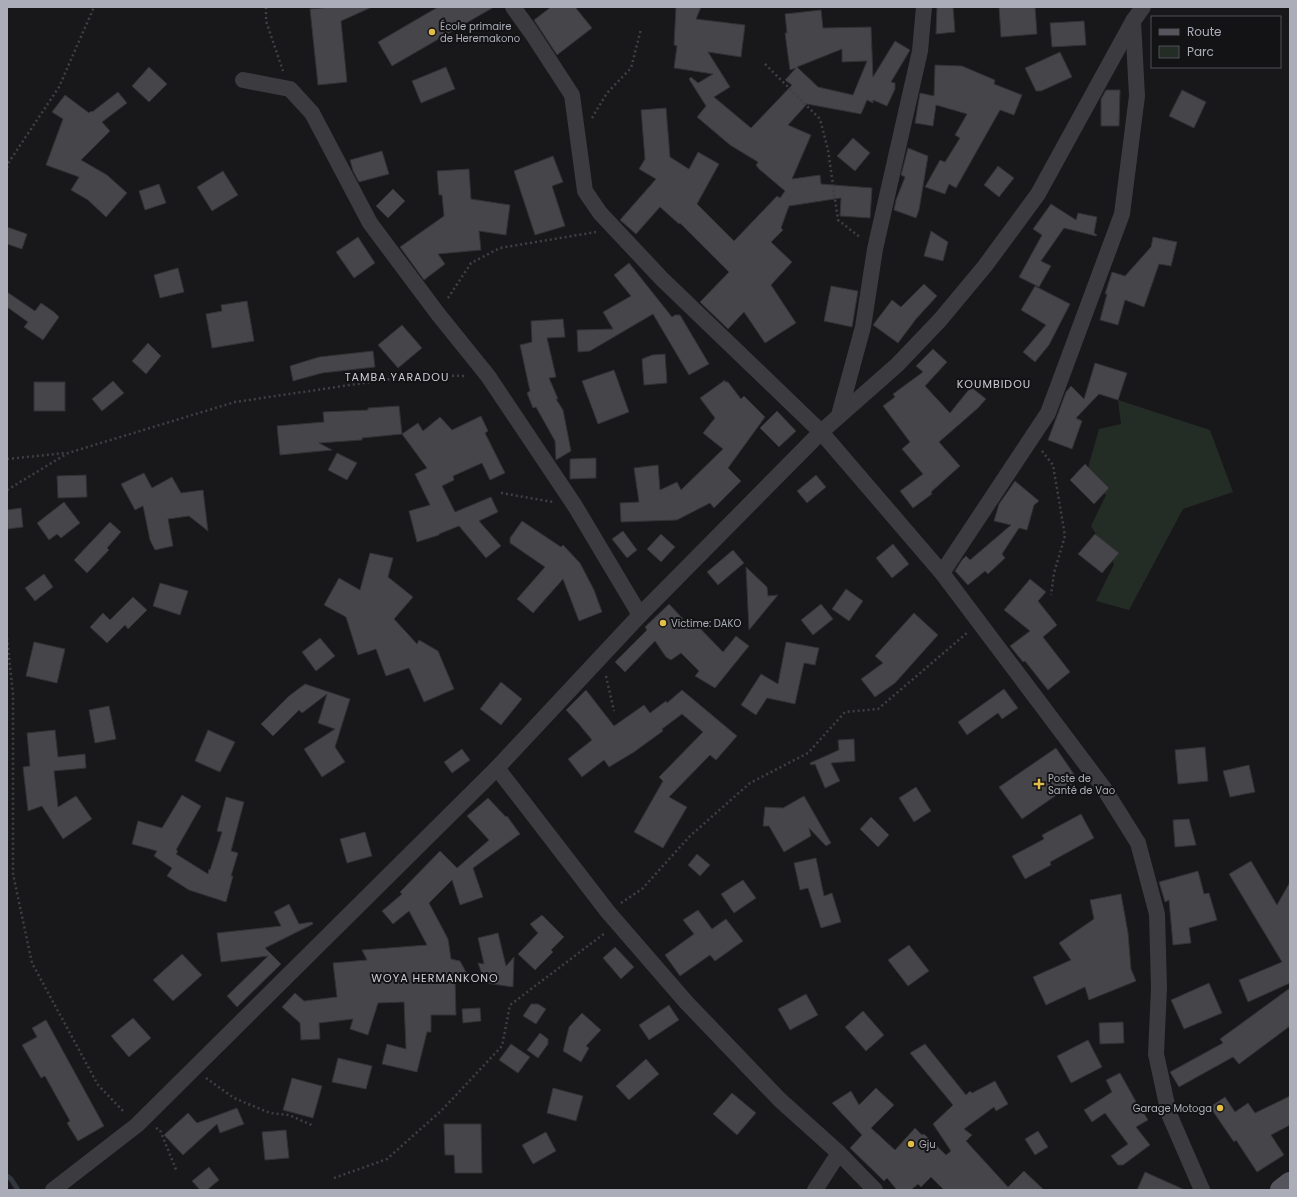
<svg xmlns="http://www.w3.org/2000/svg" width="1297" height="1197" font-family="Poppins,sans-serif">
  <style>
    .green { fill: #242c26 }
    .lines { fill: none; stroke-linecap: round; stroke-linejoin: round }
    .stream { stroke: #31373f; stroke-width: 5 }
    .building { fill: #45454a; stroke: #323235; fill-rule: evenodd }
    .path { stroke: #3f4045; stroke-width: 2.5; stroke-dasharray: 2 3; stroke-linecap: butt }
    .street { stroke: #3b3b40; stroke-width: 16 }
    .primary { stroke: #55565d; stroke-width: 22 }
    .poi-dot { fill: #e2be48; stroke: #131315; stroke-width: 1.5 }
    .labels { text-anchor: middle; stroke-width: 4; stroke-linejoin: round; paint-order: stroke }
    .poi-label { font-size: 10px; fill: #abaeb8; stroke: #131315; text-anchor: start }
    .neighbourhood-label { font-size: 11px; letter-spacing: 1px; fill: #cccdd5; stroke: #131315 }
  </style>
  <rect width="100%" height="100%" fill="#18181a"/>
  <path class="green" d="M 1118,400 L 1210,430 L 1233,492 L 1183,509 L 1129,610 L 1096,601 L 1114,564 L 1091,526 L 1106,495 L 1087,471 L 1099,429 L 1121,424 Z"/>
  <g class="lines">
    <path class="stream" d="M 7,1176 L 11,1179 L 18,1190"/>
  </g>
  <g class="building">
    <path d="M 332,7 L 372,7 L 341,21 L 347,82 L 318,85 L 310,9 Z"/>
    <path d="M 438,7 L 494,7 L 392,66 L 378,42 Z"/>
    <path d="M 551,7 L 575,7 L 592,28 L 557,55 L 534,20 Z"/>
    <path d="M 676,7 L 701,7 L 696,19 L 745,25 L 741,57 L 708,52 L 730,87 L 714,97 L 751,128 L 792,85 L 785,80 L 796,68 L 790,70 L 785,33 L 787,33 L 785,14 L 821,10 L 823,28 L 871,27 L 873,77 L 895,41 L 910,50 L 891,82 L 895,83 L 895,89 L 887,106 L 873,100 L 873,103 L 867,100 L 861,114 L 807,104 L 788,125 L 811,135 L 792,179 L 820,175 L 821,184 L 872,188 L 870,218 L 840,216 L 841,198 L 789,206 L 781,228 L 783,230 L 771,242 L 792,262 L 771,285 L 796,323 L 765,343 L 744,312 L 728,329 L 700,302 L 729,272 L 680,223 L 679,224 L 660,207 L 636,234 L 620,220 L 656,179 L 639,169 L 645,159 L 641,110 L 666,108 L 670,157 L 689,169 L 698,152 L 719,164 L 697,204 L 734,241 L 777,196 L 780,198 L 785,191 L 759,169 L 756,165 L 758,162 L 730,145 L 697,117 L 706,106 L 689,79 L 691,77 L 698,83 L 713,74 L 674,68 L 677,46 L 674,45 ZM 842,49 L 842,62 L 867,61 L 853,95 L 818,87 L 797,67 Z"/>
    <path d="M 937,7 L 953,7 L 955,32 L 936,34 Z"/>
    <path d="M 999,7 L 1035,7 L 1037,34 L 1001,37 Z"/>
    <path d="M 1084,21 L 1086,45 L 1052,47 L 1050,23 Z"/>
    <path d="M 1060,52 L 1072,77 L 1041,91 L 1036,91 L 1025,68 Z"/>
    <path d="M 935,65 L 962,66 L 995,80 L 994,84 L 1022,95 L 1014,115 L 1000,110 L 956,188 L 949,184 L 945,194 L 925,187 L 940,160 L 945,162 L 960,138 L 955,135 L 967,114 L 936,105 L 933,126 L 915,123 L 920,93 L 934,96 Z"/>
    <path d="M 149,67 L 167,84 L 149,102 L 132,86 Z"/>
    <path d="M 446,67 L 455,89 L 421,103 L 412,81 Z"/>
    <path d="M 1106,90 L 1120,90 L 1119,126 L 1101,126 L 1101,99 Z"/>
    <path d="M 1182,90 L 1206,102 L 1194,128 L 1169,116 Z"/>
    <path d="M 118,92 L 127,103 L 102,122 L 110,131 L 81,160 L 107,175 L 127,193 L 106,217 L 88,200 L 71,190 L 79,177 L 46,165 L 63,119 L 52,112 L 65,95 L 89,113 L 91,111 L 92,112 Z"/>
    <path d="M 853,138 L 870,153 L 855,171 L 837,156 Z"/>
    <path d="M 908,148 L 928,156 L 919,210 L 916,218 L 894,210 L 896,200 L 905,177 L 901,175 Z"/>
    <path d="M 382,151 L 389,174 L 359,182 L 353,171 L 350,160 Z"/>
    <path d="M 553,156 L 563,182 L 552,186 L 565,226 L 535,235 L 514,171 Z"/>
    <path d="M 998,166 L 1014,178 L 999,197 L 984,185 Z"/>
    <path d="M 469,169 L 471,199 L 510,205 L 506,235 L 479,231 L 481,250 L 438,254 L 445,264 L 424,280 L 400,247 L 444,216 L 442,195 L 439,195 L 437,171 Z"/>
    <path d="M 223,171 L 238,195 L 212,211 L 197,187 Z"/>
    <path d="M 159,184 L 166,203 L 145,210 L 139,191 Z"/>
    <path d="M 393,189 L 405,201 L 388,218 L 376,206 Z"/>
    <path d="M 1051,204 L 1076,220 L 1078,213 L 1097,217 L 1094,233 L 1097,235 L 1096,236 L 1064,228 L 1041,261 L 1051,266 L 1039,287 L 1019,277 L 1042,235 L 1033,229 Z"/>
    <path d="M 7,227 L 27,234 L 22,249 L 7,244 Z"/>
    <path d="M 931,231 L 948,242 L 943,261 L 924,256 Z"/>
    <path d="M 358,237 L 375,263 L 354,278 L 336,252 Z"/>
    <path d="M 1153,237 L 1177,242 L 1171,266 L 1159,264 L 1144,307 L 1125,300 L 1118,325 L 1100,320 L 1107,294 L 1105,294 L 1112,272 L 1125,276 L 1151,247 Z"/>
    <path d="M 629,263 L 672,317 L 675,315 L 680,315 L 709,364 L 689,375 L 653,314 L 590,351 L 578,352 L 577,330 L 613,329 L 603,312 L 631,296 L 614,275 Z"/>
    <path d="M 178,268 L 184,292 L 160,298 L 154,275 Z"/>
    <path d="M 924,284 L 937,296 L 916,319 L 898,343 L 873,325 L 892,300 L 901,307 Z"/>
    <path d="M 831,286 L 858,291 L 852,327 L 824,321 Z"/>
    <path d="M 1035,286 L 1070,304 L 1049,345 L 1035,362 L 1023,352 L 1046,325 L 1021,310 Z"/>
    <path d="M 7,292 L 35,311 L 41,303 L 54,312 L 59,317 L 43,340 L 24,327 L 28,322 L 7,307 Z"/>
    <path d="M 247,301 L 254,341 L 212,348 L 206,314 L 222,311 L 221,305 Z"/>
    <path d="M 563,319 L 565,337 L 547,338 L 556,377 L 549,378 L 558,399 L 556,399 L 563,410 L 571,451 L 556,460 L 555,441 L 536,407 L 533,408 L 527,393 L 530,391 L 520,345 L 532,342 L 531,321 Z"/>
    <path d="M 402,325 L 422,348 L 398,368 L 378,345 Z"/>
    <path d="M 148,343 L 161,356 L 146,374 L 132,361 Z"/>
    <path d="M 933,349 L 947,362 L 925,386 L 950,413 L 971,387 L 986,399 L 978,408 L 939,442 L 960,466 L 931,492 L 932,494 L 913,508 L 900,491 L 923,474 L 902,449 L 910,442 L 883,406 L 895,397 L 893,394 L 923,372 L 916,366 Z"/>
    <path d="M 373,351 L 375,367 L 322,373 L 293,381 L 290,366 L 319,357 Z"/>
    <path d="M 665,354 L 667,383 L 644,385 L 642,359 L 652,355 Z"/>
    <path d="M 1095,363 L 1127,373 L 1118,400 L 1099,394 L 1076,418 L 1082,421 L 1072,449 L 1048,440 L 1066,392 L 1071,386 L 1084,399 Z"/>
    <path d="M 614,370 L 629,412 L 598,424 L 582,381 Z"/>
    <path d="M 725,380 L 725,382 L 728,382 L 741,399 L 744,396 L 765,417 L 728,468 L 741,481 L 714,508 L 710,503 L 677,520 L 621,522 L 620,503 L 639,502 L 634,468 L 658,465 L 660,490 L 677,482 L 681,490 L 723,449 L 703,433 L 715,418 L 700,398 Z"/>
    <path d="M 113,381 L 124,393 L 102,411 L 92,399 Z"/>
    <rect x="34" y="382" width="31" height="29"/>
    <path d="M 399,406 L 402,434 L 362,438 L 362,440 L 319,443 L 332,450 L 280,455 L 277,426 L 324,422 L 323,412 L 368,410 L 368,408 Z"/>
    <path d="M 777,411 L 796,431 L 779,447 L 760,428 Z"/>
    <path d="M 481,416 L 488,431 L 485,433 L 505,473 L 490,480 L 482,463 L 453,476 L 454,480 L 442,486 L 455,512 L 491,497 L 498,512 L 479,521 L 501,546 L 486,558 L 459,526 L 439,534 L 439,535 L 417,542 L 409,511 L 430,505 L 415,474 L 427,468 L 402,434 L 418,423 L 423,431 L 440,417 L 452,430 Z"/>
    <path d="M 337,453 L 357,463 L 347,480 L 328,470 Z"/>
    <path d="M 596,458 L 596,478 L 570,479 L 570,459 Z"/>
    <path d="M 1085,464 L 1109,488 L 1094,504 L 1070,480 Z"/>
    <path d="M 144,473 L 152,488 L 172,477 L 181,493 L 203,490 L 208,531 L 189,516 L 168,519 L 173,546 L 155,550 L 150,540 L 143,506 L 135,510 L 121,484 Z"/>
    <path d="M 86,475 L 87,497 L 58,498 L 57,476 Z"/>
    <path d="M 816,475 L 826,487 L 807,503 L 797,491 Z"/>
    <path d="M 1015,481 L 1039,501 L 1034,505 L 1027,530 L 1019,528 L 1002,554 L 1005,558 L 988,574 L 985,571 L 968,585 L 955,571 L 962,560 L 966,556 L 970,560 L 1011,525 L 994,521 L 999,504 Z"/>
    <path d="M 64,502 L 80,523 L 61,538 L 57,534 L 49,540 L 37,523 Z"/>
    <path d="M 21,508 L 23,527 L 8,529 L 7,510 Z"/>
    <path d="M 522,521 L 561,547 L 563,545 L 580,563 L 594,590 L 602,612 L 579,621 L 563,579 L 533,613 L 517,599 L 545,567 L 510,543 L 510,538 Z"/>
    <path d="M 110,522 L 121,532 L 107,548 L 109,550 L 87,573 L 74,560 Z"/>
    <path d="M 623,531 L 637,550 L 627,558 L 612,539 Z"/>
    <path d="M 661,534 L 675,547 L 661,562 L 647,549 Z"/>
    <path d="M 1095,534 L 1119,553 L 1102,573 L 1078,554 Z"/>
    <path d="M 893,544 L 909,564 L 892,578 L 876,558 Z"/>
    <path d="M 733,550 L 744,563 L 718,585 L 707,572 Z"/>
    <path d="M 370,553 L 393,558 L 388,577 L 413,597 L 394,619 L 417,644 L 419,640 L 438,651 L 454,689 L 424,702 L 409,668 L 386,676 L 376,649 L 358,655 L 346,617 L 324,605 L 339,578 L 360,590 Z"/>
    <path d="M 746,567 L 767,587 L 768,596 L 778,595 L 749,630 Z"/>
    <path d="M 44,574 L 53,587 L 35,601 L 25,588 Z"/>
    <path d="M 1030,579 L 1046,592 L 1038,601 L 1057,625 L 1043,637 L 1070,672 L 1048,690 L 1025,661 L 1023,662 L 1010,646 L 1030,631 L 1004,610 Z"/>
    <path d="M 160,583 L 188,591 L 180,615 L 153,606 Z"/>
    <path d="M 846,589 L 863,601 L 849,621 L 832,609 Z"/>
    <path d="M 133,597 L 147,610 L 128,629 L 125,625 L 107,643 L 90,627 L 103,613 L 110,620 Z"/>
    <path d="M 669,604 L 686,622 L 690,618 L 723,652 L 736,636 L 749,646 L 715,688 L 695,676 L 699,671 L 681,653 L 671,660 L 666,657 L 655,641 L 625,672 L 615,662 L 647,630 L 645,627 Z"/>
    <path d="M 821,604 L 833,619 L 813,635 L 801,620 Z"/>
    <path d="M 914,613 L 938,635 L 895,683 L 875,697 L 861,679 L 883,663 L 875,656 Z"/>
    <path d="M 320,638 L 335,656 L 316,671 L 302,652 Z"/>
    <path d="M 34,642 L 65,649 L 57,683 L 26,676 Z"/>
    <path d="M 786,642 L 819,648 L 815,665 L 804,663 L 795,704 L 767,698 L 756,715 L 741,705 L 761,674 L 778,684 Z"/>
    <path d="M 501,682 L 522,699 L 501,725 L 480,709 Z"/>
    <path d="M 305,684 L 350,699 L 335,747 L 345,762 L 322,777 L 304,749 L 335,729 L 318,723 L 327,694 L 302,713 L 299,710 L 273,736 L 261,724 L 289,696 Z"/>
    <path d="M 1004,689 L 1018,708 L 1002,719 L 998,713 L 967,735 L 958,722 Z"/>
    <path d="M 586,690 L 614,726 L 644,705 L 650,713 L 666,701 L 667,703 L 682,690 L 737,736 L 716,760 L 710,755 L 669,797 L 687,807 L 663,848 L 634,832 L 663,781 L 659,777 L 703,732 L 682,714 L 662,729 L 663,731 L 634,752 L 609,767 L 604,760 L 582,777 L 568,759 L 592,740 L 578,723 L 566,710 Z"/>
    <path d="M 109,706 L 116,739 L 95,743 L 89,710 Z"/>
    <path d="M 55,730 L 58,757 L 85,754 L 86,768 L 54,771 L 58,807 L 76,796 L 92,819 L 63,839 L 42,806 L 28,811 L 23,767 L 30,766 L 27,733 Z"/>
    <path d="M 208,730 L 235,742 L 220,772 L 195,761 Z"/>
    <path d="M 854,739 L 855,761 L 831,763 L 840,781 L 825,788 L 815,764 L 811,765 L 810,763 L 839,750 L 838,740 Z"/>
    <path d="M 1205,747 L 1208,781 L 1178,784 L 1175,750 Z"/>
    <path d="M 1056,748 L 1078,780 L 1022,819 L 999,787 Z"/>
    <path d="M 462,749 L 470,760 L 452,773 L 444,762 Z"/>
    <path d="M 1249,765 L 1255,792 L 1230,797 L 1223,771 Z"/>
    <path d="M 916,787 L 931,811 L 914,822 L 899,798 Z"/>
    <path d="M 182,795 L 201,806 L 176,850 L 178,851 L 176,854 L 208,874 L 209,869 L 210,870 L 222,832 L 217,831 L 226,797 L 244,802 L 231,851 L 238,853 L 231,876 L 233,876 L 226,902 L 189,890 L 167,876 L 172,868 L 154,856 L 157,851 L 132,844 L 138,821 L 162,828 Z"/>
    <path d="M 804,796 L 831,843 L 826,846 L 809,828 L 811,836 L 784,852 L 769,826 L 763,826 L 765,807 L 783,808 Z"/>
    <path d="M 488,798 L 506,817 L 507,816 L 520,834 L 473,868 L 483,897 L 460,905 L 452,880 L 429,903 L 448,939 L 451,959 L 460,961 L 471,981 L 455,979 L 456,1015 L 431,1015 L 431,1032 L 427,1032 L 417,1072 L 382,1064 L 387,1044 L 406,1049 L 404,1002 L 378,1003 L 368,1035 L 350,1029 L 353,1019 L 319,1023 L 320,1039 L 301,1040 L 300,1023 L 282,1007 L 295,993 L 304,1001 L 337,997 L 333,963 L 367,960 L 362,950 L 427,945 L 409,911 L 393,924 L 382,911 L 402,894 L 400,892 L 440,851 L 457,868 L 489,840 L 467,816 Z"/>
    <path d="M 1081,814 L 1094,838 L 1050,862 L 1051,865 L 1025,879 L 1012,856 L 1044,839 L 1042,835 Z"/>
    <path d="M 871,817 L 889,835 L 878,847 L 860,829 Z"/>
    <path d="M 1189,819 L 1196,845 L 1175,847 L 1173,820 Z"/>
    <path d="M 365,832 L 372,856 L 347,863 L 340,839 Z"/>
    <path d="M 697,854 L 710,865 L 700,876 L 688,865 Z"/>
    <path d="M 816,858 L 824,896 L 832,893 L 841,922 L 821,928 L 808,888 L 800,890 L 794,863 Z"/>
    <path d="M 1251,861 L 1277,905 L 1290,882 L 1290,983 L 1248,1002 L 1239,980 L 1282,962 L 1229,874 Z"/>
    <path d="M 1198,871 L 1204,894 L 1209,893 L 1217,920 L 1189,928 L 1191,943 L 1173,945 L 1169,900 L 1165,902 L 1159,882 Z"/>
    <path d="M 743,880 L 756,898 L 734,913 L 721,894 Z"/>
    <path d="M 1121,894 L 1128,933 L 1131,969 L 1136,981 L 1089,1000 L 1085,987 L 1046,1005 L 1033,977 L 1071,960 L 1059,943 L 1094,919 L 1090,900 Z"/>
    <path d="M 289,904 L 299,924 L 312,922 L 313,924 L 265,948 L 281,964 L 237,1007 L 227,996 L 268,956 L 221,962 L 217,933 L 281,926 L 274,912 Z"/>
    <path d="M 698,910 L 712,929 L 726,919 L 743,941 L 715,961 L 710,955 L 680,976 L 665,955 L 694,934 L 683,920 Z"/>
    <path d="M 542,915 L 564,937 L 551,950 L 553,952 L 535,970 L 518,954 L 538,933 L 530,924 Z"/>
    <path d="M 498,933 L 506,966 L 514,957 L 513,987 L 485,983 L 478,963 L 484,964 L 478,938 Z"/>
    <path d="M 909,945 L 929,971 L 908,986 L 888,960 Z"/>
    <path d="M 615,947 L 634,967 L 621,979 L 603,958 Z"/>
    <path d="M 182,954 L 202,975 L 173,1001 L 153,980 Z"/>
    <path d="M 1209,983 L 1222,1013 L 1184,1029 L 1171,1000 Z"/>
    <path d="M 1290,988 L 1290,1026 L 1239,1064 L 1233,1057 L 1179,1087 L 1170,1072 L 1223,1043 L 1220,1039 Z"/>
    <path d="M 806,994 L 818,1015 L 790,1030 L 778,1009 Z"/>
    <path d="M 531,1004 L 538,1004 L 546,1009 L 536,1024 L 523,1016 Z"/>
    <path d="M 669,1005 L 679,1020 L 649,1040 L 639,1025 Z"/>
    <path d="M 480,1008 L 481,1021 L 463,1023 L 462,1009 Z"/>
    <path d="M 863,1011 L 884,1035 L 866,1051 L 845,1027 Z"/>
    <path d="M 582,1013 L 601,1030 L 586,1046 L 589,1048 L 581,1062 L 563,1051 L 569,1027 Z"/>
    <path d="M 133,1018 L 151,1038 L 129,1057 L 111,1036 Z"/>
    <path d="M 46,1020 L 104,1126 L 78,1141 L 67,1123 L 70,1121 L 45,1076 L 41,1078 L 22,1045 L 37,1037 L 32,1028 Z"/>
    <path d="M 1123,1022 L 1124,1043 L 1100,1044 L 1099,1023 Z"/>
    <path d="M 540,1033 L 548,1039 L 548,1044 L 538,1058 L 527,1050 Z"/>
    <path d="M 1088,1040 L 1102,1067 L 1071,1083 L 1057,1056 Z"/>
    <path d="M 511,1044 L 530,1057 L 518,1073 L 499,1060 Z"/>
    <path d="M 925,1044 L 966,1095 L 970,1091 L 972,1093 L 995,1081 L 1008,1104 L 996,1111 L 994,1107 L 964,1129 L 972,1135 L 966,1141 L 1008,1187 L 1024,1171 L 1044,1190 L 944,1190 L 931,1177 L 921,1187 L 918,1184 L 911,1190 L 897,1190 L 887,1178 L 884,1181 L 850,1148 L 862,1135 L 832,1103 L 851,1091 L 859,1105 L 876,1088 L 894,1105 L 871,1128 L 895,1150 L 915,1128 L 922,1135 L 924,1134 L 946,1155 L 951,1151 L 933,1124 L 953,1105 L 910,1053 Z"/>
    <path d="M 338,1058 L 372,1066 L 366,1089 L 332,1082 Z"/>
    <path d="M 646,1059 L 659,1074 L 629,1100 L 616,1086 Z"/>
    <path d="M 1120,1073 L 1139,1107 L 1140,1107 L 1148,1120 L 1136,1127 L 1150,1145 L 1123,1165 L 1118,1165 L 1111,1156 L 1128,1144 L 1105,1113 L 1092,1122 L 1084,1110 L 1112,1092 L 1106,1080 Z"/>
    <path d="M 292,1078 L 322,1086 L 313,1118 L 283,1110 Z"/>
    <path d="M 553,1088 L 583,1096 L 576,1121 L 547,1113 Z"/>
    <path d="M 732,1093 L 756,1113 L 737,1135 L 713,1114 Z"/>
    <path d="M 1290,1096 L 1290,1125 L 1271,1135 L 1284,1155 L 1257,1172 L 1236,1140 L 1234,1142 L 1210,1107 L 1225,1097 L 1235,1112 L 1248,1103 L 1255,1113 Z"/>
    <path d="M 237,1108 L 244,1124 L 220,1133 L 217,1124 L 183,1155 L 164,1135 L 188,1113 L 197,1123 Z"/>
    <path d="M 444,1124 L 481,1124 L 482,1173 L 455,1173 L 454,1155 L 445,1155 Z"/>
    <path d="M 286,1130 L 289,1158 L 265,1160 L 262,1132 Z"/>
    <path d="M 1038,1131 L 1048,1147 L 1035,1155 L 1025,1139 Z"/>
    <path d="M 546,1132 L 556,1151 L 533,1164 L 522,1145 Z"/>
    <path d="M 209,1167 L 219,1180 L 207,1190 L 200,1190 L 192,1181 Z"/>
    <path d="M 1145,1172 L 1185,1190 L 1137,1190 Z"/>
  </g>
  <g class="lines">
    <g class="path">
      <path d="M 266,7 L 266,21 L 283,71"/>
      <path d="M 765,64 L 820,119 L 828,150 L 838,220 L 861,238"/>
      <path d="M 592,118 L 607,93 L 631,68 L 641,29"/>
      <path d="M 7,168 L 9,162 L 59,87 L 94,7"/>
      <path d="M 448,298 L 471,263 L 500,248 L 596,232"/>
      <path d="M 1042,451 L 1053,465 L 1065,536 L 1054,573 L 1051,595"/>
      <path d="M 7,459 L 65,453"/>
      <path d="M 7,490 L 68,453 L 235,402 L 418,375 L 466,376"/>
      <path d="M 501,493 L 553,502"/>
      <path d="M 7,638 L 13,694 L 13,874 L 32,963 L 98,1085 L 125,1113"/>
      <path d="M 606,676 L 614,711"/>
      <path d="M 621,903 L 642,889 L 690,836 L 750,783 L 808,753 L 845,712 L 878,709 L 967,633"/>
      <path d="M 206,1078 L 234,1098 L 270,1113 L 289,1115 L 314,1126"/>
      <path d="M 156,1128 L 160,1130 L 177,1172"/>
      <path d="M 334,1178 L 387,1159 L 442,1110 L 502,1046 L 510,1005 L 605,933"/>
    </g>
    <g class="street">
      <path d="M 513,7 L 531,32 L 572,95 L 585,191 L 600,213 L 662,279 L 821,432 L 942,573 L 1103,787 L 1138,843 L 1157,914 L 1159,988 L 1156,1054 L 1169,1114 L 1202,1190"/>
      <path d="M 243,80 L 290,89 L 312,113 L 370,223 L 438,314 L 488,376 L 575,506 L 640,615"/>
      <path d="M 839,415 L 863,327 L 875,249 L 920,51 L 924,7"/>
      <path d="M 942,573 L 1048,413 L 1122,214 L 1137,96 L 1133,21"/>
      <path d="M 497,768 L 608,912 L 686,1002 L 780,1100 L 839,1153 L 875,1190"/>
      <path d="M 53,1190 L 137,1125 L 497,768 L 640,615 L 821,432 L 897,365 L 940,320 L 985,266 L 1038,194 L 1133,21 L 1143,7"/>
      <path d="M 815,1190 L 839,1153"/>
    </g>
    <path class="primary" d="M 1281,1190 L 1290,1183"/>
  </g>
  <g class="poi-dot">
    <circle cx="432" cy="32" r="4"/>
    <circle cx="663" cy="623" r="4"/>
    <path d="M1037 778h4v4h4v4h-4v4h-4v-4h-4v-4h4z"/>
    <circle cx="1220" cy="1108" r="4"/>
    <circle cx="911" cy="1144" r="4"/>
  </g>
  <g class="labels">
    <g class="poi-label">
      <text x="440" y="30">École primaire<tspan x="440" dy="12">de Heremakono</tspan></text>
      <text x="671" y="627">Victime: DAKO</text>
      <text x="1048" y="782">Poste de<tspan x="1048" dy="12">Santé de Vao</tspan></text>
      <text x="1212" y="1112" text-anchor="end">Garage Motoga</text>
      <text x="919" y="1148">Gju</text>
    </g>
    <g class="neighbourhood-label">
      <text x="397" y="381">TAMBA YARADOU</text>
      <text x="994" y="388">KOUMBIDOU</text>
      <text x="435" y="982">WOYA HERMANKONO</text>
    </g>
  </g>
  <rect width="1297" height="1197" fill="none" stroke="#abaeb8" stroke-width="16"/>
  <rect x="1151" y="16" width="130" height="52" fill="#131315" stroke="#505156"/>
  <rect x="1159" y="29" width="20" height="6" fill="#55565d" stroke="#505156"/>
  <text x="1187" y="36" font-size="12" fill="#abaeb8">Route</text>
  <rect x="1159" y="46" width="20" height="12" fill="#242c26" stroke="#505156"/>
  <text x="1187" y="56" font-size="12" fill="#abaeb8">Parc</text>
</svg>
